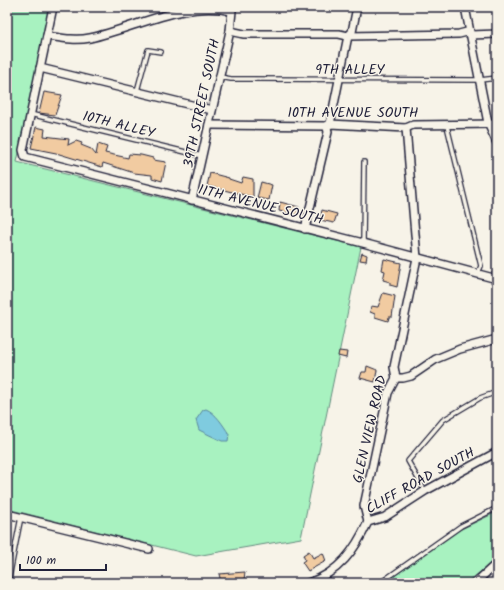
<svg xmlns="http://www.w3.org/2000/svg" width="504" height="590" font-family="Kalam,sans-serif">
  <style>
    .green { fill: #a8f2c0; stroke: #658a7e }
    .water { fill: #7fcbdf; stroke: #5a879d }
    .building { fill: #f1cba1; stroke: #22223b }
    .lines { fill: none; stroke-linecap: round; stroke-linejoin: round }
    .service-casing { stroke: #22223b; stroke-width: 6 }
    .minor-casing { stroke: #22223b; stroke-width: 10 }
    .service { stroke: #f7f3e8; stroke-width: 3.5 }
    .minor { stroke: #f7f3e8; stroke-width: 7 }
    .labels { text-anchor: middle; stroke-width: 3; stroke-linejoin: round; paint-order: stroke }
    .street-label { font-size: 14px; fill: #22223b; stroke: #f7f3e8 }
  </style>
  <rect width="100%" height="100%" fill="#f7f3e8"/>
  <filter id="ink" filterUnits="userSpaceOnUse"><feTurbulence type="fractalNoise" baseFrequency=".025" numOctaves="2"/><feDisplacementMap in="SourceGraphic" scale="8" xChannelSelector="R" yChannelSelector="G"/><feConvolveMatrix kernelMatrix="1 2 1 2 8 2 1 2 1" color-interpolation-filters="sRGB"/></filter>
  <g filter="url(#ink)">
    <g class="green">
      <path d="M 7,7 L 49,7 L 17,162 L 361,247 L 301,538 L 196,556 L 7,509 Z"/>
      <path d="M 497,512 L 497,559 L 466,583 L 384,583 L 457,531 Z"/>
    </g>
    <path class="water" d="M 206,409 C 216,413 223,425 229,434 L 228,441 L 222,441 L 199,430 L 196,420 L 203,410 Z"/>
    <g class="building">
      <path d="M 44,92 L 62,95 L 55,115 L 39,113 Z"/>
      <path d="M 36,127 L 45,129 L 44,136 L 69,139 L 68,145 L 76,141 L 82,143 L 81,145 L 91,149 L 96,155 L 98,144 L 107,147 L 105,153 L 128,158 L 129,154 L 141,155 L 153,158 L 153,160 L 166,162 L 162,181 L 152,178 L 152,175 L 134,173 L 103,163 L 102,167 L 56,153 L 31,148 Z"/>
      <path d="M 210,173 L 229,178 L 229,179 L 241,183 L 243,177 L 253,179 L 253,197 L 207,186 Z"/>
      <path d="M 261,182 L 272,185 L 269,200 L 257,198 Z"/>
      <path d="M 280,202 L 299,207 L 297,215 L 279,211 Z"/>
      <path d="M 322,210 L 337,214 L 334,223 L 320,220 Z"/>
      <path d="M 362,253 L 367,255 L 366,261 L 360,260 Z"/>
      <path d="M 384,259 L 401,263 L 397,287 L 390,285 L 390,282 L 383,280 L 385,271 L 382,270 Z"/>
      <path d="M 383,293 L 395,296 L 392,317 L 389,317 L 388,321 L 375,317 L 375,314 L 370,312 L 371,306 L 378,307 Z"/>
      <path d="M 339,351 L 347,352 L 346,358 L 338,356 Z"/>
      <path d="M 367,366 L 377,370 L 375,382 L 360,378 L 362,372 L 366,372 Z"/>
      <path d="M 309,551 L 313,558 L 323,553 L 326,561 L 308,571 L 302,562 L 305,560 L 303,555 Z"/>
      <path d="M 245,572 L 244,580 L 221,582 L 219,574 Z"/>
    </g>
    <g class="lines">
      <defs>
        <g id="service">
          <path d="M 220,77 L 231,79 L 480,80 L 497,78"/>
          <path d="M 137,91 L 148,50 L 161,52"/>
          <path d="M 30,114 L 202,156"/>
          <path d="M 447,126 L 481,266 L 478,273"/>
          <path d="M 363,243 L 364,162"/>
          <path d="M 425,491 L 408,461 L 443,420 L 480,398 L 497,392"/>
          <path d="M 8,583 L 21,517"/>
          <path d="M 380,583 L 461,526 L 497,508"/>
        </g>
        <g id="minor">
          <path d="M 53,7 L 23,150 L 25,157 L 363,243 L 497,279"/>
          <path d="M 465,7 L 488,123 L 497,143"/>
          <path d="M 230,31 L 244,34 L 339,34 L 348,36 L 459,34 L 467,32 L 471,35 L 497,34"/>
          <path d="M 47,36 C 61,38 75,41 90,38 C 136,28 183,0 232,11 L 230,31 L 192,200"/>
          <path d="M 40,68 L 212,110"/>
          <path d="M 209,125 L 326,126 L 330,124 L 406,128 L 413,125 L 497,124"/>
          <path d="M 305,229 L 328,132 L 327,127 L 330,124 L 348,36 L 352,32 L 357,7"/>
          <path d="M 396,378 L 403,378 L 411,376 L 436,359 L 460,349 L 497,339"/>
          <path d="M 7,514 L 149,549"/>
          <path d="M 368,522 L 364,506 L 388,393 L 396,378 L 394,367 L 417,258 L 406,128"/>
          <path d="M 308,583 C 339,573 355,550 368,522 L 385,517 L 425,491 L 497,452"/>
          <path d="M 475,583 L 497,563"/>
        </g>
      </defs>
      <use href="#service" class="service-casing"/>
      <use href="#minor" class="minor-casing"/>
      <use href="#service" class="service"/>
      <use href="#minor" class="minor"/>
    </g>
  </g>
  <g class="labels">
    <g class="street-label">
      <text x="350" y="74">9TH ALLEY</text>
      <text transform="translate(201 103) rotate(-78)" y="5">39TH STREET SOUTH</text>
      <text x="353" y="117">10TH AVENUE SOUTH</text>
      <text transform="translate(119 124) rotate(14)" y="5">10TH ALLEY</text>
      <text transform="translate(261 204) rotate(14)" y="5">11TH AVENUE SOUTH</text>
      <text transform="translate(369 429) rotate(-77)" y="5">GLEN VIEW ROAD</text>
      <text transform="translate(420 480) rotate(-29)" y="5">CLIFF ROAD SOUTH</text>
    </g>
  </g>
  <rect width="504" height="590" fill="none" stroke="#f7f3e8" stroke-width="24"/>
  <rect x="12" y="12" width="480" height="566" fill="none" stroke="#22223b" stroke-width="1.5" filter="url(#ink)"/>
  <path d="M20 564v6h86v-6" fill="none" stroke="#22223b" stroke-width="2"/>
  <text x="26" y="564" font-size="12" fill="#22223b" stroke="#f7f3e8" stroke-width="3" paint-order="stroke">100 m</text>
</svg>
